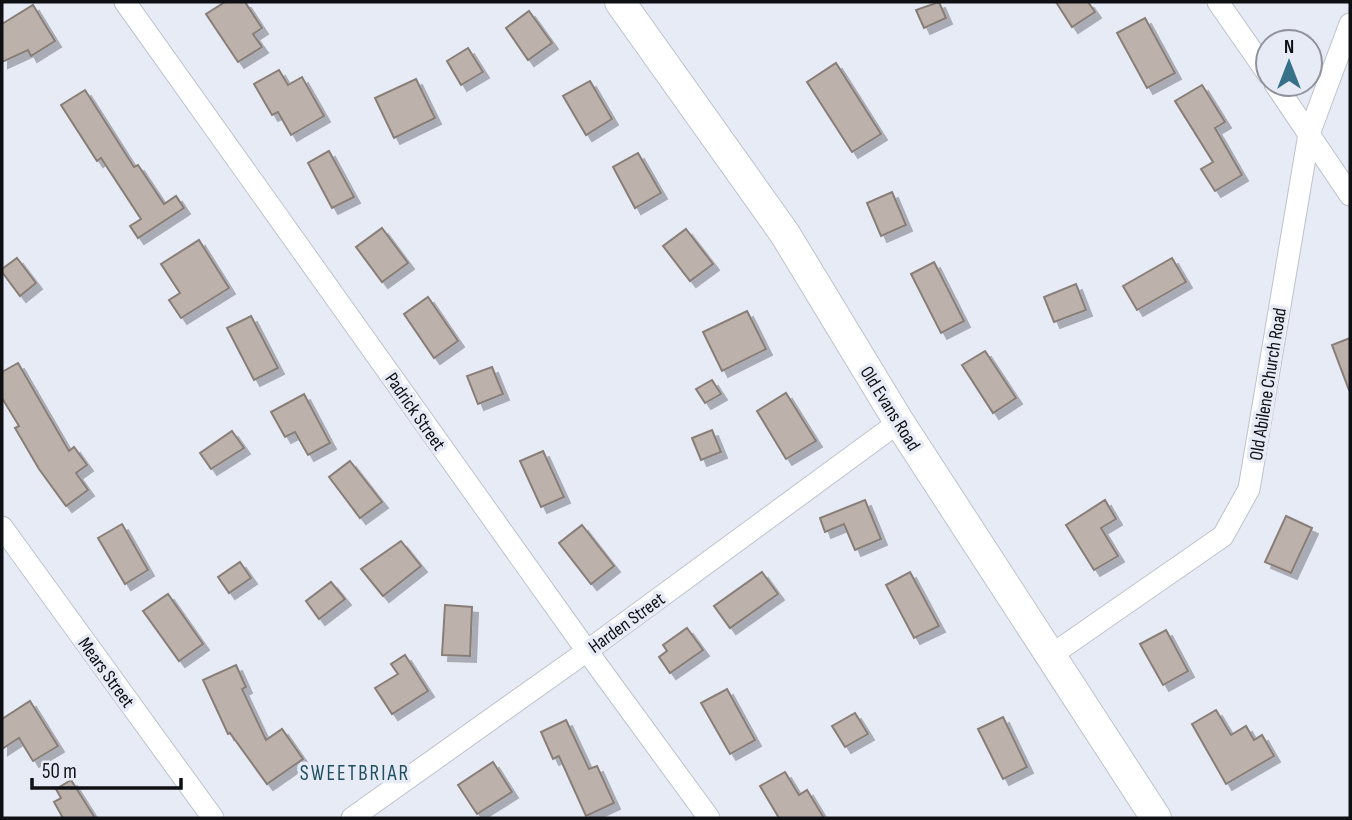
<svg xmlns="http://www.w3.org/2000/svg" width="1352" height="820" font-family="'Sofia Sans Condensed',sans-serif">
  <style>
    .building { fill: #bdb2ab; stroke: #887e78; stroke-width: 2; filter: url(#shadow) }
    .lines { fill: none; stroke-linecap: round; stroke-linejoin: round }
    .street-casing { stroke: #bec2cc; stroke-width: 23 }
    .secondary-casing { stroke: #bec2cc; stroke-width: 32 }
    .street { stroke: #fff; stroke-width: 21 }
    .secondary { stroke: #fff; stroke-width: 30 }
    .labels { text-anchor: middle; stroke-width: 7; stroke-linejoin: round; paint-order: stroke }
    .street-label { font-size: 19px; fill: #0f1014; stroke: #e7ebf6 }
    .neighbourhood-label { font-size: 21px; letter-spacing: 2px; fill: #1f4f62; stroke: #e7ebf6 }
  </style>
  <defs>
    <filter id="shadow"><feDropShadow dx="6" dy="6" stdDeviation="0" flood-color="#0004"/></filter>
  </defs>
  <rect width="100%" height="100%" fill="#e7ebf6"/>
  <g class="building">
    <path d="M 225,2 L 245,2 L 262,28 L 253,34 L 262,47 L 238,62 L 206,14 Z"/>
    <path d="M 939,2 L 946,18 L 924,28 L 916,10 Z"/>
    <path d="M 1056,2 L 1088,2 L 1095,12 L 1072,27 Z"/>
    <path d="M 33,5 L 55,41 L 31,56 L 28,50 L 2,62 L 2,24 Z"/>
    <path d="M 529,11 L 552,43 L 528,60 L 506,28 Z"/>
    <path d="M 1145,18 L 1175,73 L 1147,88 L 1117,33 Z"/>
    <path d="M 468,48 L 483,72 L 461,85 L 447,61 Z"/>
    <path d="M 836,63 L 881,134 L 852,152 L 807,82 Z"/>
    <path d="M 279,70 L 288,85 L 302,77 L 324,116 L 291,135 L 278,112 L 272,115 L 254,84 Z"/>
    <path d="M 416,79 L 435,118 L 394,138 L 375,98 Z"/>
    <path d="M 590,81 L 612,119 L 586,135 L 563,96 Z"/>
    <path d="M 1202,85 L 1225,122 L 1215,128 L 1242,175 L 1215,191 L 1201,169 L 1213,162 L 1175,101 Z"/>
    <path d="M 85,90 L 134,167 L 138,165 L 164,204 L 176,196 L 184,208 L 138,238 L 130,226 L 141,219 L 101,158 L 97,161 L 61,105 Z"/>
    <path d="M 329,151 L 354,197 L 332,208 L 308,163 Z"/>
    <path d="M 638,153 L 661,193 L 635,208 L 613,167 Z"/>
    <path d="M 892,192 L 906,225 L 881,236 L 867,203 Z"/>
    <path d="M 382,228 L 408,263 L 382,282 L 356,247 Z"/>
    <path d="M 686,229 L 713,264 L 690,281 L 663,246 Z"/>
    <path d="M 199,240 L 229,288 L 181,318 L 169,300 L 180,293 L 161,264 Z"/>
    <path d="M 17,258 L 36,283 L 20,296 L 2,272 L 2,269 Z"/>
    <path d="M 1172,258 L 1186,282 L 1137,310 L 1123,286 Z"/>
    <path d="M 934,262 L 964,321 L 941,333 L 911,274 Z"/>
    <path d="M 1076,284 L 1086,310 L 1054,322 L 1044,297 Z"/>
    <path d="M 428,297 L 458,341 L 434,358 L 404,314 Z"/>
    <path d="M 747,311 L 766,349 L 722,371 L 703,332 Z"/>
    <path d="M 251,316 L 278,368 L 254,380 L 227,328 Z"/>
    <path d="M 1350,338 L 1350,390 L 1349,390 L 1332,345 Z"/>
    <path d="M 985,351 L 1016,398 L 993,413 L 962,365 Z"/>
    <path d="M 18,363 L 69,451 L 74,447 L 87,465 L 76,473 L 88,490 L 66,506 L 39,469 L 15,428 L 19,426 L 2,398 L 2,372 Z"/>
    <path d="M 492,367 L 503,394 L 478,404 L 467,376 Z"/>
    <path d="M 712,380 L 721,394 L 705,403 L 696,389 Z"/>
    <path d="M 786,393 L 816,441 L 786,459 L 757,411 Z"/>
    <path d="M 304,394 L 330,443 L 308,455 L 295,432 L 285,437 L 271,412 Z"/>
    <path d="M 712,430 L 721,452 L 701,460 L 692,438 Z"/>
    <path d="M 232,431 L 244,448 L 211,469 L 200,453 Z"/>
    <path d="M 543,451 L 564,497 L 541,507 L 520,461 Z"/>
    <path d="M 350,461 L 382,502 L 360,518 L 329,477 Z"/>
    <path d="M 865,500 L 881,539 L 855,550 L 844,524 L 825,532 L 820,518 Z"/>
    <path d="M 1105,500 L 1116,519 L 1101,528 L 1118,556 L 1094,570 L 1066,525 Z"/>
    <path d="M 1286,516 L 1312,528 L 1291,573 L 1265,562 Z"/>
    <path d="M 122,524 L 148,570 L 125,584 L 98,538 Z"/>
    <path d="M 582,525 L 614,566 L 591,584 L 559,543 Z"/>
    <path d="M 401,541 L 421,566 L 383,596 L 361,569 Z"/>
    <path d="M 240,562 L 251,578 L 229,593 L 218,577 Z"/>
    <path d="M 762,572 L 778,594 L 730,628 L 714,606 Z"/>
    <path d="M 910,572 L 939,626 L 914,638 L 886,585 Z"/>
    <path d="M 331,582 L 345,599 L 319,619 L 306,601 Z"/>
    <path d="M 168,594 L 203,644 L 179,661 L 143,611 Z"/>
    <path d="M 445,605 L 472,607 L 470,656 L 442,655 Z"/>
    <path d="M 687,628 L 703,650 L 670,673 L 659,657 L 667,651 L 663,645 Z"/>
    <path d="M 1166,630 L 1188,671 L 1163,685 L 1140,644 Z"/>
    <path d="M 405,655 L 428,691 L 392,714 L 375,688 L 398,674 L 391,664 Z"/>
    <path d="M 236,665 L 246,687 L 242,689 L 266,740 L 282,729 L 303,759 L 267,784 L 230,733 L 228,734 L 203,680 Z"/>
    <path d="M 727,689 L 755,740 L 730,754 L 701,703 Z"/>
    <path d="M 30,701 L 58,746 L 33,761 L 19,738 L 2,749 L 2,719 Z"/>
    <path d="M 1216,710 L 1231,735 L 1246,726 L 1254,740 L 1262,735 L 1274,756 L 1226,784 L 1192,724 Z"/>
    <path d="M 855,713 L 868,734 L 845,747 L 832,726 Z"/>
    <path d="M 1003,717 L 1027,767 L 1003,779 L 978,729 Z"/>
    <path d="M 566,720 L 589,769 L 597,766 L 614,803 L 586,816 L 559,756 L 553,759 L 541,732 Z"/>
    <path d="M 493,762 L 512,792 L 477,814 L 458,785 Z"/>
    <path d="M 785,772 L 799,795 L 807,790 L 824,818 L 779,818 L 760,786 Z"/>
    <path d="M 71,780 L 95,818 L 63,818 L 54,802 L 61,798 L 56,789 Z"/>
  </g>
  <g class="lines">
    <defs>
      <g id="street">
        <path d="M 125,2 L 587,651 L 709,818"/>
        <path d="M 1218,2 L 1268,74"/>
        <path d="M 1275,84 L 1350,195"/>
        <path d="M 2,527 L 213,818"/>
        <path d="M 1050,656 L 1223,536 L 1249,489 L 1309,134 L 1350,24"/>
        <path d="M 352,818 L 587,651 L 899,422"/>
      </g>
      <path id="secondary" d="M 620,2 L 785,234 L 899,422 L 1156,818"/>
    </defs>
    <use href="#street" class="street-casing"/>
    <use href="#secondary" class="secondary-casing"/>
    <use href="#street" class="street"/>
    <use href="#secondary" class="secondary"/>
  </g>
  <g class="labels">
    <g class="street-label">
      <text transform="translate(1267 384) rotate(-81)" y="7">Old Abilene Church Road</text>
      <text transform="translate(891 408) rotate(58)" y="7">Old Evans Road</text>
      <text transform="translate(416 411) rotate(55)" y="7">Padrick Street</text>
      <text transform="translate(626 622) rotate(-36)" y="7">Harden Street</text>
      <text transform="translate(107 672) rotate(54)" y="7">Mears Street</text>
    </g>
    <g class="neighbourhood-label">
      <text x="355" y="780">SWEETBRIAR</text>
    </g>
  </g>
  <rect width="1352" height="820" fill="none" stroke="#0f1014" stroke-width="7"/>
  <g transform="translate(1289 63)"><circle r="33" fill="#e7ebf6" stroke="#91939c" stroke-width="2"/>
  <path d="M0-5L12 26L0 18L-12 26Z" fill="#367189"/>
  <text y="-10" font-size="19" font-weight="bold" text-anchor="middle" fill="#0f1014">N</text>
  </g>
  <path d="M32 778v10h149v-10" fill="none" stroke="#0f1014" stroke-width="3.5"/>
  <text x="42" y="778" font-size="21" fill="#0f1014" stroke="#e7ebf6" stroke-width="5" paint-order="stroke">50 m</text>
</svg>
